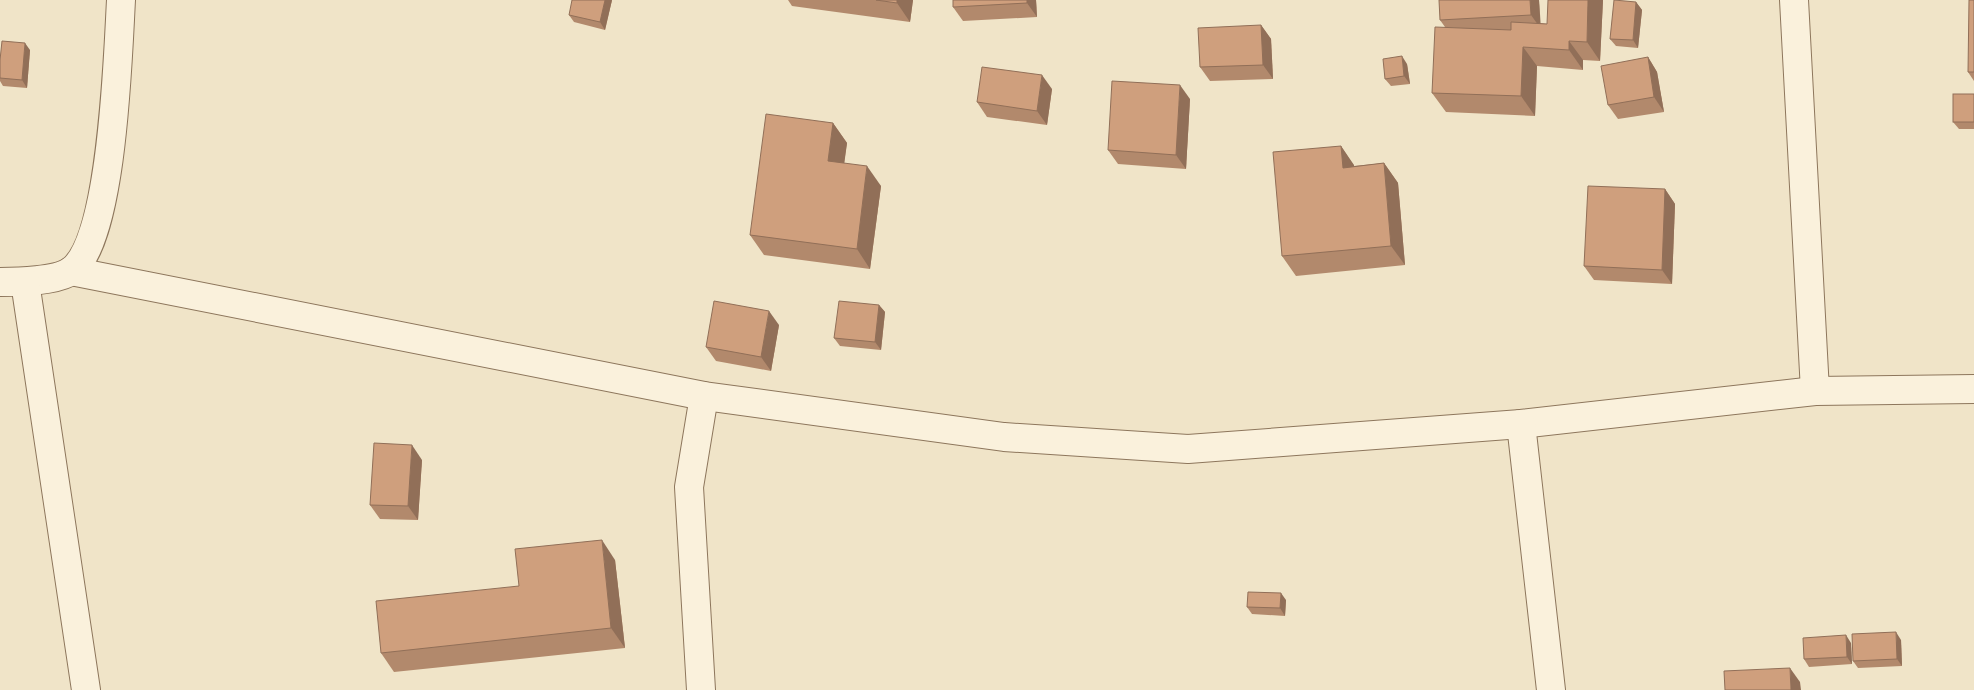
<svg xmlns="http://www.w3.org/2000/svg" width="1974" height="690" font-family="'Times New Roman',serif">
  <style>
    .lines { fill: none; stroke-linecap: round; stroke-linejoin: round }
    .street-casing { stroke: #8d765c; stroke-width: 30 }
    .street { stroke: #faf1dc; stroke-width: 28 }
    .wall { fill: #b2896c }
    .shaded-wall { fill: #916f58 }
    .building { fill: #cf9f7d; stroke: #916f58 }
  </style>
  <rect width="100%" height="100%" fill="#f0e4c8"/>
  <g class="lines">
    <defs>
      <g id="street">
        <path d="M 1794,0 L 1815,391"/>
        <path d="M 71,271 L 704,396 L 1004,437 L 1188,449 L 1521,424 L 1815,391 L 1974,389"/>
        <path d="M 0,282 C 17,282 57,281 71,271 C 113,241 118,52 121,0"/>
        <path d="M 25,282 L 86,690"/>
        <path d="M 1521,424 L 1551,690"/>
        <path d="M 701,690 L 689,487 L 704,396"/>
      </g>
    </defs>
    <use href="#street" class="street-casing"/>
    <use href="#street" class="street"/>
  </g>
  <g class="wall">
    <path d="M 612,0 L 605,30 L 574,22 L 569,15 Z"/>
    <path d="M 788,0 L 913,0 L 910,22 L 792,6 Z"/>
    <path d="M 1036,0 L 1037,17 L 963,21 L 953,7 Z"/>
    <path d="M 1539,0 L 1540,23 L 1547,24 L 1603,0 L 1600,61 L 1583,60 L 1583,70 L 1537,66 L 1535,116 L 1446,112 L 1432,93 L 1445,27 L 1440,20 Z"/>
    <path d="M 1974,0 L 1974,81 L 1968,72 Z"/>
    <path d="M 1636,2 L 1642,10 L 1638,48 L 1616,46 L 1610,39 Z"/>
    <path d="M 1261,25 L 1271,39 L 1273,79 L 1210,81 L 1200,67 Z"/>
    <path d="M 30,50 L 27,88 L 3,86 L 0,81 L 0,60 Z"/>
    <path d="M 1648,57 L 1657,72 L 1664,112 L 1618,119 L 1608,105 Z"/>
    <path d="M 1407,64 L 1410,84 L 1391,86 L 1385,79 Z"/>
    <path d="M 1052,89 L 1047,125 L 987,117 L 977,102 Z"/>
    <path d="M 1974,94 L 1974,129 L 1959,129 L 1953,122 Z"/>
    <path d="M 1190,99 L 1186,169 L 1118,164 L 1108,150 Z"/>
    <path d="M 833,123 L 847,143 L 844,163 L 881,186 L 870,269 L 764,255 L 750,235 Z"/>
    <path d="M 1341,146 L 1354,166 L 1384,163 L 1398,183 L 1405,265 L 1296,276 L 1282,256 Z"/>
    <path d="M 1665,189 L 1675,204 L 1672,284 L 1594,280 L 1584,266 Z"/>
    <path d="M 879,305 L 885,312 L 881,350 L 840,346 L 834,338 Z"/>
    <path d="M 779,325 L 771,371 L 716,361 L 706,347 Z"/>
    <path d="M 422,460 L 418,520 L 380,519 L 370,505 Z"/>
    <path d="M 615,560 L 625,648 L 394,672 L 381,653 L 519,586 Z"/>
    <path d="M 1286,600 L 1285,616 L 1252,614 L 1247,607 Z"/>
    <path d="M 1901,640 L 1902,666 L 1858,668 L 1853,661 Z"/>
    <path d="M 1851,643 L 1852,664 L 1809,667 L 1804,659 Z"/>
  </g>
  <g class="shaded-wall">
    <path d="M 605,0 L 612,0 L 605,30 L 600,22 Z"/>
    <path d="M 897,0 L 913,0 L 910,22 L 897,3 Z"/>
    <path d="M 1027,0 L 1036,0 L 1037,17 L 1027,3 Z"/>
    <path d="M 1530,0 L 1539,0 L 1541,29 L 1531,15 Z"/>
    <path d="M 1588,0 L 1603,0 L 1600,61 L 1587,42 Z"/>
    <path d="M 1636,2 L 1642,10 L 1638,48 L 1633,40 Z"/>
    <path d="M 1261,25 L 1271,39 L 1273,79 L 1263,65 Z"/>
    <path d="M 1569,41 L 1583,60 L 1583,70 L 1569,50 Z"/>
    <path d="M 25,43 L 30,50 L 27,88 L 22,80 Z"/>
    <path d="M 1523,47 L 1537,66 L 1535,116 L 1521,96 Z"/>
    <path d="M 1402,56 L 1407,64 L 1410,84 L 1404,76 Z"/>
    <path d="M 1648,57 L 1657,72 L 1664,112 L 1654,97 Z"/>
    <path d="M 1042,75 L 1052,89 L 1047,125 L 1037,111 Z"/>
    <path d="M 1180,85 L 1190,99 L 1186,169 L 1176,155 Z"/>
    <path d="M 833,123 L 847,143 L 842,180 L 828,161 Z"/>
    <path d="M 1341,146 L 1354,165 L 1356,187 L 1343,168 Z"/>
    <path d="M 1384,163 L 1398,183 L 1405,265 L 1391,246 Z"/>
    <path d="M 867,166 L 881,186 L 870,269 L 857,249 Z"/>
    <path d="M 1665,189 L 1675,204 L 1672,284 L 1662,270 Z"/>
    <path d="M 879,305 L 885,312 L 881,350 L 875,342 Z"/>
    <path d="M 769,311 L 779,325 L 771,371 L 761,357 Z"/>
    <path d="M 412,445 L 422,460 L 418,520 L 408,506 Z"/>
    <path d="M 602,540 L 615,560 L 625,648 L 611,628 Z"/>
    <path d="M 1281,593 L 1286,600 L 1285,616 L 1280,608 Z"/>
    <path d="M 1896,632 L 1901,640 L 1902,666 L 1897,659 Z"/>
    <path d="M 1846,635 L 1851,643 L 1852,664 L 1847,657 Z"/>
    <path d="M 1790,668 L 1800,682 L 1801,690 L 1791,690 Z"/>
  </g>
  <g class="building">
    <path d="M 572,0 L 605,0 L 600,22 L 569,15 Z"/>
    <path d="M 876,0 L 897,0 L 897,3 Z"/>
    <path d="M 953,0 L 1027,0 L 1027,3 L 953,7 Z"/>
    <path d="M 1439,0 L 1530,0 L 1531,15 L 1440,20 Z"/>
    <path d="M 1548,0 L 1588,0 L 1587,42 L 1569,41 L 1569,50 L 1523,47 L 1521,96 L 1432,93 L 1435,27 L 1511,30 L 1511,22 L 1547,24 Z"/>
    <path d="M 1614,0 L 1636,2 L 1633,40 L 1610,39 Z"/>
    <path d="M 1969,0 L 1974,0 L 1974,72 L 1968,72 Z"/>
    <path d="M 1261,25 L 1263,65 L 1200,67 L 1198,28 Z"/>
    <path d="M 2,41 L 25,43 L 22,80 L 0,78 L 0,60 Z"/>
    <path d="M 1402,56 L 1404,76 L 1385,79 L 1383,59 Z"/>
    <path d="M 1648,57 L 1654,97 L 1608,105 L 1601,66 Z"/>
    <path d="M 982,67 L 1042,75 L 1037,111 L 977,102 Z"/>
    <path d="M 1112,81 L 1180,85 L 1176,155 L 1108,150 Z"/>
    <rect x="1953" y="94" width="21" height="28"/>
    <path d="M 766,114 L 833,123 L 828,161 L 867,166 L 857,249 L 750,235 Z"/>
    <path d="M 1341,146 L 1343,168 L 1384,163 L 1391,246 L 1282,256 L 1273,152 Z"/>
    <path d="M 1588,186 L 1665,189 L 1662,270 L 1584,266 Z"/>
    <path d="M 714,301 L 769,311 L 761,357 L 706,347 Z"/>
    <path d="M 839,301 L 879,305 L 875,342 L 834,338 Z"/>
    <path d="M 374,443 L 412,445 L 408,506 L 370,505 Z"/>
    <path d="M 602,540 L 611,628 L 381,653 L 376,601 L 519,586 L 515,549 Z"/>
    <path d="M 1248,592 L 1281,593 L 1280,608 L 1247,607 Z"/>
    <path d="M 1896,632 L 1897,659 L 1853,661 L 1852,634 Z"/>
    <path d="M 1846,635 L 1847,657 L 1804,659 L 1803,638 Z"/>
    <path d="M 1790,668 L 1791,690 L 1725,690 L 1724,671 Z"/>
  </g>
</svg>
